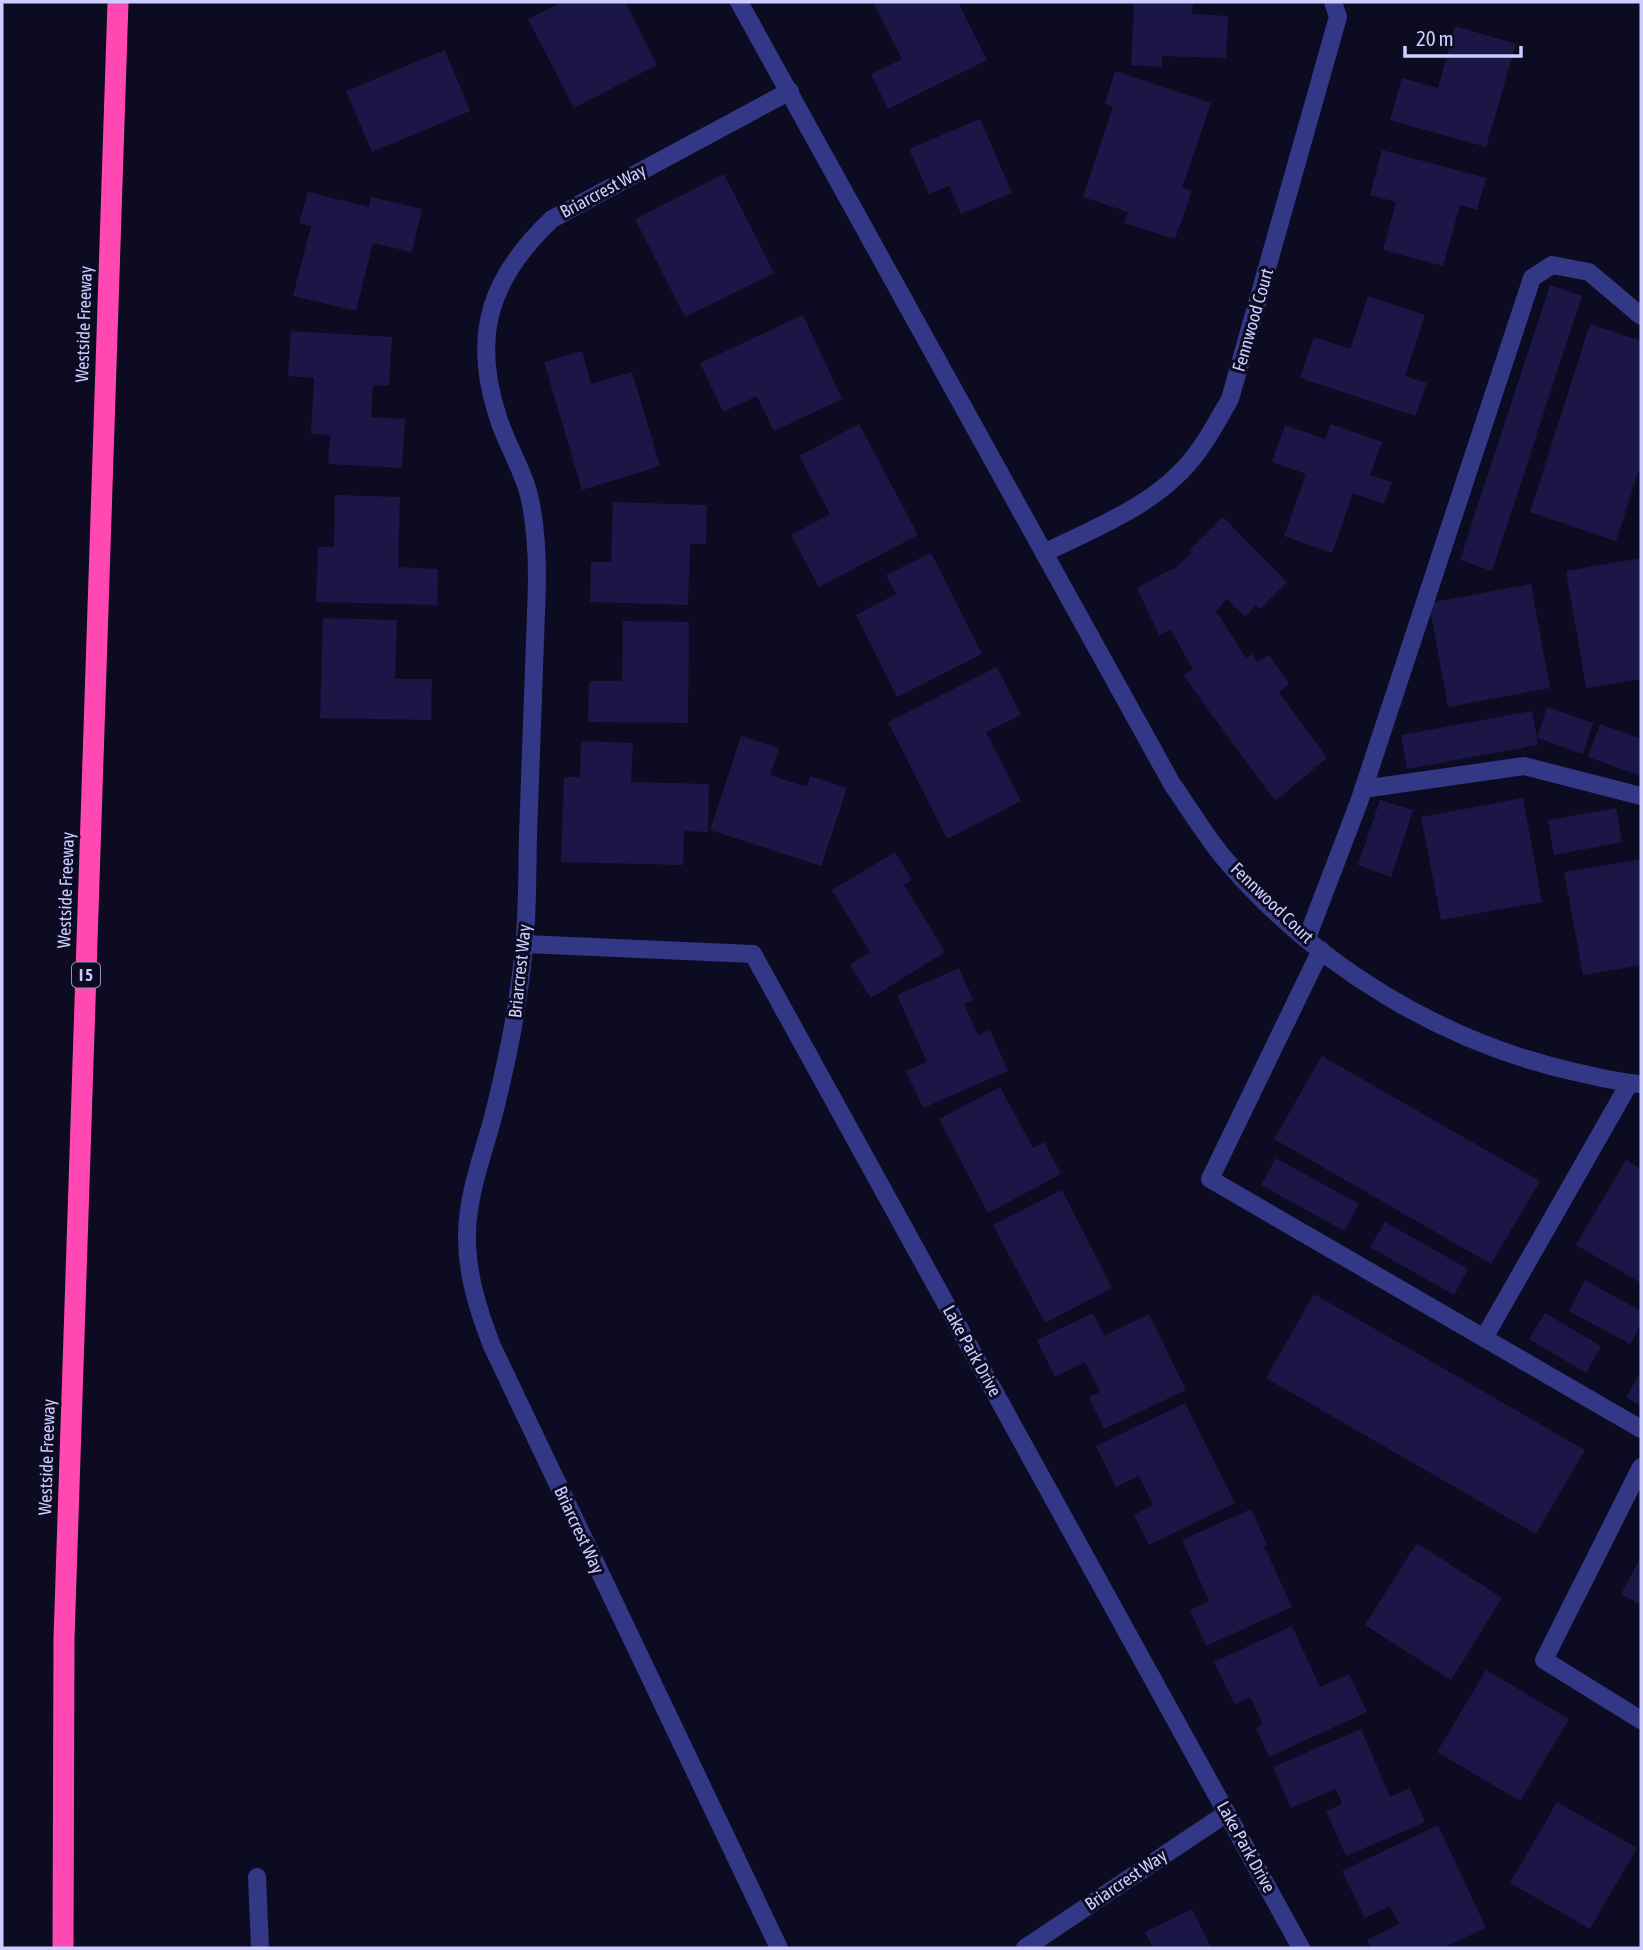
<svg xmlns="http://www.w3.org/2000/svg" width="1643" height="1950" font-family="'Asap Condensed',sans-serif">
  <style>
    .building { fill: #1b1645 }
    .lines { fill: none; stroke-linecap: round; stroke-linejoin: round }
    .minor { stroke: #323786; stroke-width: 18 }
    .highway { stroke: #ff48b1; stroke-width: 21 }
    .labels { text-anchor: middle; stroke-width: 6; stroke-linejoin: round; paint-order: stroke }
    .shield { fill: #0d0b22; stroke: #9493bd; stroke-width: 2 }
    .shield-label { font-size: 16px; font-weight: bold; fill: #cecdff }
    .street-label { font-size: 18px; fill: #cecdff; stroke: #0d0b22 }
  </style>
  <rect width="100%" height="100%" fill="#0d0b22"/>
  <g class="building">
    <path d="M 562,2 L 625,2 L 657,65 L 574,108 L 528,19 Z"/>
    <path d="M 873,2 L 958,2 L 987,60 L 888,109 L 871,74 L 902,59 Z"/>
    <path d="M 1134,2 L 1193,2 L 1192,14 L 1228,16 L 1226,58 L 1162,56 L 1162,67 L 1131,65 Z"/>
    <path d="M 1455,26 L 1516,44 L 1486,147 L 1390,120 L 1402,78 L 1438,88 Z"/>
    <path d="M 445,50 L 470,111 L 372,152 L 346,91 Z"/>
    <path d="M 1115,71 L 1211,103 L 1182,188 L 1192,190 L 1175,239 L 1124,223 L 1128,212 L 1083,197 L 1113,107 L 1105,104 Z"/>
    <path d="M 980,119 L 1012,193 L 961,214 L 949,186 L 929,194 L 909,149 Z"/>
    <path d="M 1382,150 L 1486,178 L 1477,210 L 1460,205 L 1443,266 L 1383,250 L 1396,202 L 1370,195 Z"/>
    <path d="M 724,174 L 774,273 L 685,317 L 635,219 Z"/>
    <path d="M 308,192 L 369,207 L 371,197 L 422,209 L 412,252 L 373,243 L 356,311 L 293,296 L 311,226 L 299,223 Z"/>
    <path d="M 1550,285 L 1582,296 L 1492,571 L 1460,560 Z"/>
    <path d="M 1368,296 L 1425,315 L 1405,376 L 1427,383 L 1415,416 L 1300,378 L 1314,337 L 1350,349 Z"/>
    <path d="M 803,315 L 842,399 L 774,431 L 757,396 L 723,412 L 700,363 Z"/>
    <path d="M 1590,324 L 1641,341 L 1641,464 L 1616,541 L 1530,512 Z"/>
    <path d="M 291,331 L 392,337 L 389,386 L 373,385 L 371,417 L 405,419 L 402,468 L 328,464 L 330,435 L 311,434 L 314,378 L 288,376 Z"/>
    <path d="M 582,351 L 591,384 L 632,372 L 660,466 L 582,490 L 544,362 Z"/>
    <path d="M 859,424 L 918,535 L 819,587 L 791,535 L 830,514 L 799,456 Z"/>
    <path d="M 1331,424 L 1382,442 L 1370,475 L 1392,482 L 1384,504 L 1353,493 L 1332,553 L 1284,536 L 1306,474 L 1272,462 L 1285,425 L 1325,439 Z"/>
    <path d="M 335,495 L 400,497 L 398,567 L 438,569 L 437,605 L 316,602 L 318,547 L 334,547 Z"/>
    <path d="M 613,502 L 707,505 L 706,544 L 690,544 L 688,605 L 590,602 L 591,562 L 611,562 Z"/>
    <path d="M 1223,517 L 1287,582 L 1260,609 L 1256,605 L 1245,617 L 1227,599 L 1216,611 L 1246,658 L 1252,654 L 1257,662 L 1269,655 L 1289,684 L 1279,692 L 1327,758 L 1275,801 L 1183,675 L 1193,670 L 1171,630 L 1159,635 L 1137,588 L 1171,569 L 1172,571 L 1192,552 L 1189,550 Z"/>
    <path d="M 931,553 L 982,654 L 897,697 L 856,615 L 896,594 L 886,575 Z"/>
    <path d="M 1641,558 L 1641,679 L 1586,688 L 1566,571 Z"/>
    <path d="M 1531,584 L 1550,688 L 1448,707 L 1429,603 Z"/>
    <path d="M 323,618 L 397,620 L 395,679 L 432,679 L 431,720 L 320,718 Z"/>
    <path d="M 623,621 L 689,622 L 688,723 L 588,722 L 589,681 L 622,681 Z"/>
    <path d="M 997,667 L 1021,715 L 986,732 L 1021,801 L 947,839 L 888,722 Z"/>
    <path d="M 1547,707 L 1593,723 L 1583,754 L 1537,738 L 1538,745 L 1407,769 L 1401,735 L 1532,711 L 1537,738 Z"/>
    <path d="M 1600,724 L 1641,739 L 1641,776 L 1588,757 Z"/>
    <path d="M 741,736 L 779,748 L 770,775 L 807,787 L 810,776 L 847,788 L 821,866 L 710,830 Z"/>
    <path d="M 581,741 L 633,743 L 631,782 L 709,784 L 708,832 L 684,831 L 683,865 L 561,862 L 564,777 L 580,777 Z"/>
    <path d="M 1523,798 L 1542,902 L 1441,920 L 1421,817 Z"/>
    <path d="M 1380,800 L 1413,810 L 1391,877 L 1358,865 Z"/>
    <path d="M 1616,808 L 1622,842 L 1554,855 L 1548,820 Z"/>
    <path d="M 895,852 L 912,880 L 904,885 L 945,952 L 871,998 L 850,965 L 870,952 L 832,890 Z"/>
    <path d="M 1641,859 L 1641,965 L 1583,975 L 1564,872 Z"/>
    <path d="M 959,968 L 973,1000 L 964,1004 L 978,1035 L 990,1030 L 1008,1071 L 923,1108 L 906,1071 L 927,1062 L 897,995 Z"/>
    <path d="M 1322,1056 L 1540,1181 L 1491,1264 L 1274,1139 Z"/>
    <path d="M 1000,1087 L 1033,1148 L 1044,1142 L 1061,1174 L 988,1213 L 939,1119 Z"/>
    <path d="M 1276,1158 L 1359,1204 L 1344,1231 L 1261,1185 Z"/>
    <path d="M 1626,1160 L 1641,1169 L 1641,1283 L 1576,1245 Z"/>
    <path d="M 1062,1190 L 1112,1288 L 1045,1323 L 993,1225 Z"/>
    <path d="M 1385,1222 L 1468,1269 L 1454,1295 L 1370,1247 Z"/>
    <path d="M 1585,1280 L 1641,1311 L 1641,1324 L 1630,1344 L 1569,1311 Z"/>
    <path d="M 1314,1294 L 1585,1450 L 1536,1534 L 1266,1378 Z"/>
    <path d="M 1093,1313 L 1104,1336 L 1149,1314 L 1186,1390 L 1104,1429 L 1089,1397 L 1100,1392 L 1085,1362 L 1055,1377 L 1037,1340 Z"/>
    <path d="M 1545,1313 L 1601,1346 L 1586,1373 L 1529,1339 Z"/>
    <path d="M 1641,1371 L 1641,1406 L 1626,1398 Z"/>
    <path d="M 1185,1403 L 1235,1503 L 1149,1545 L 1134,1515 L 1153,1505 L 1139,1476 L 1116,1487 L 1096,1446 Z"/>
    <path d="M 1251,1509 L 1267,1545 L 1264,1546 L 1292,1607 L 1206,1646 L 1190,1610 L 1209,1601 L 1182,1540 Z"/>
    <path d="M 1417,1543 L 1502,1598 L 1451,1680 L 1365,1625 Z"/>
    <path d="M 1641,1557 L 1641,1605 L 1621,1594 Z"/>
    <path d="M 1292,1626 L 1320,1687 L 1349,1674 L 1367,1712 L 1269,1757 L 1256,1728 L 1263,1724 L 1250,1697 L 1235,1705 L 1214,1662 Z"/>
    <path d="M 1486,1670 L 1569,1719 L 1520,1801 L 1437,1752 Z"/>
    <path d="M 1361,1729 L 1390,1797 L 1410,1788 L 1425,1822 L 1346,1856 L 1326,1811 L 1342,1804 L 1336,1789 L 1291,1808 L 1273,1767 Z"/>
    <path d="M 1557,1802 L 1637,1848 L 1590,1929 L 1510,1883 Z"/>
    <path d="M 1438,1825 L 1486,1928 L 1442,1948 L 1371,1948 L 1367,1940 L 1399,1924 L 1390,1906 L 1365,1918 L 1342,1871 Z"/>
    <path d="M 1192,1909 L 1211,1948 L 1153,1948 L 1145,1932 Z"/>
  </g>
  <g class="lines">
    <g class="minor">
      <path d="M 739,2 L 1172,784 C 1189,808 1205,835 1224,858 C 1315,966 1445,1045 1584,1074 C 1603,1078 1622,1083 1641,1084"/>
      <path d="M 1044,553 C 1099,526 1163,502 1199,450 C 1211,434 1220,416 1230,399 L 1338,17 L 1333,2"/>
      <path d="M 1363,789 L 1524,766 L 1641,796"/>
      <path d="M 1307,938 L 1359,802 L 1532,278 L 1552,265 L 1589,272 L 1641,316"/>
      <path d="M 525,944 L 753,954 L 1301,1948"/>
      <path d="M 1321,950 L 1210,1179 L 1641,1429"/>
      <path d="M 1484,1338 L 1629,1084"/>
      <path d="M 1641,1467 L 1544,1660 L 1641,1720"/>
      <path d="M 257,1877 L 260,1948"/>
      <path d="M 779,1948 L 492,1346 C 478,1310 466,1272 467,1233 C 468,1191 484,1153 494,1113 C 508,1058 519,1003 524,946 C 528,909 527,872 528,835 C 531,760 534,686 536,612 C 538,573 538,533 529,495 C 522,467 505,442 497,414 C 471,332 492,276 552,219 L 790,91"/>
      <path d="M 1025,1948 L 1227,1813"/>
    </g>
    <path class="highway" d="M 63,1948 L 64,1639 L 118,2"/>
  </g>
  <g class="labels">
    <rect class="shield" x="72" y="962.5" width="28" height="25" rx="5"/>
    <g class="shield-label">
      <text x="86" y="981">I 5</text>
    </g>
    <g class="street-label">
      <text transform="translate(603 191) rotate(-28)" y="6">Briarcrest Way</text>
      <text transform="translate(1253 320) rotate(-74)" y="6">Fennwood Court</text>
      <text transform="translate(84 324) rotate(-88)" y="6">Westside Freeway</text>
      <text transform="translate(66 890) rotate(-88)" y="6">Westside Freeway</text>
      <text transform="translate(1272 903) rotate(44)" y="6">Fennwood Court</text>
      <text transform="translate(520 971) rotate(-84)" y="6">Briarcrest Way</text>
      <text transform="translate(972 1351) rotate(61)" y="6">Lake Park Drive</text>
      <text transform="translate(47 1457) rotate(-88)" y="6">Westside Freeway</text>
      <text transform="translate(579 1530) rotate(65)" y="6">Briarcrest Way</text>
      <text transform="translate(1246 1847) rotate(61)" y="6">Lake Park Drive</text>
      <text transform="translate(1126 1880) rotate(-34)" y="6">Briarcrest Way</text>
    </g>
  </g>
  <rect width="1643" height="1950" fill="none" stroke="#cecdff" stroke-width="7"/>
  <path d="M1405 46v10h116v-10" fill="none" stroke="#cecdff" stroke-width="3.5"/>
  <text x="1416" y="46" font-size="21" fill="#cecdff" stroke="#0d0b22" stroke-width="5" paint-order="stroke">20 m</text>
</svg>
